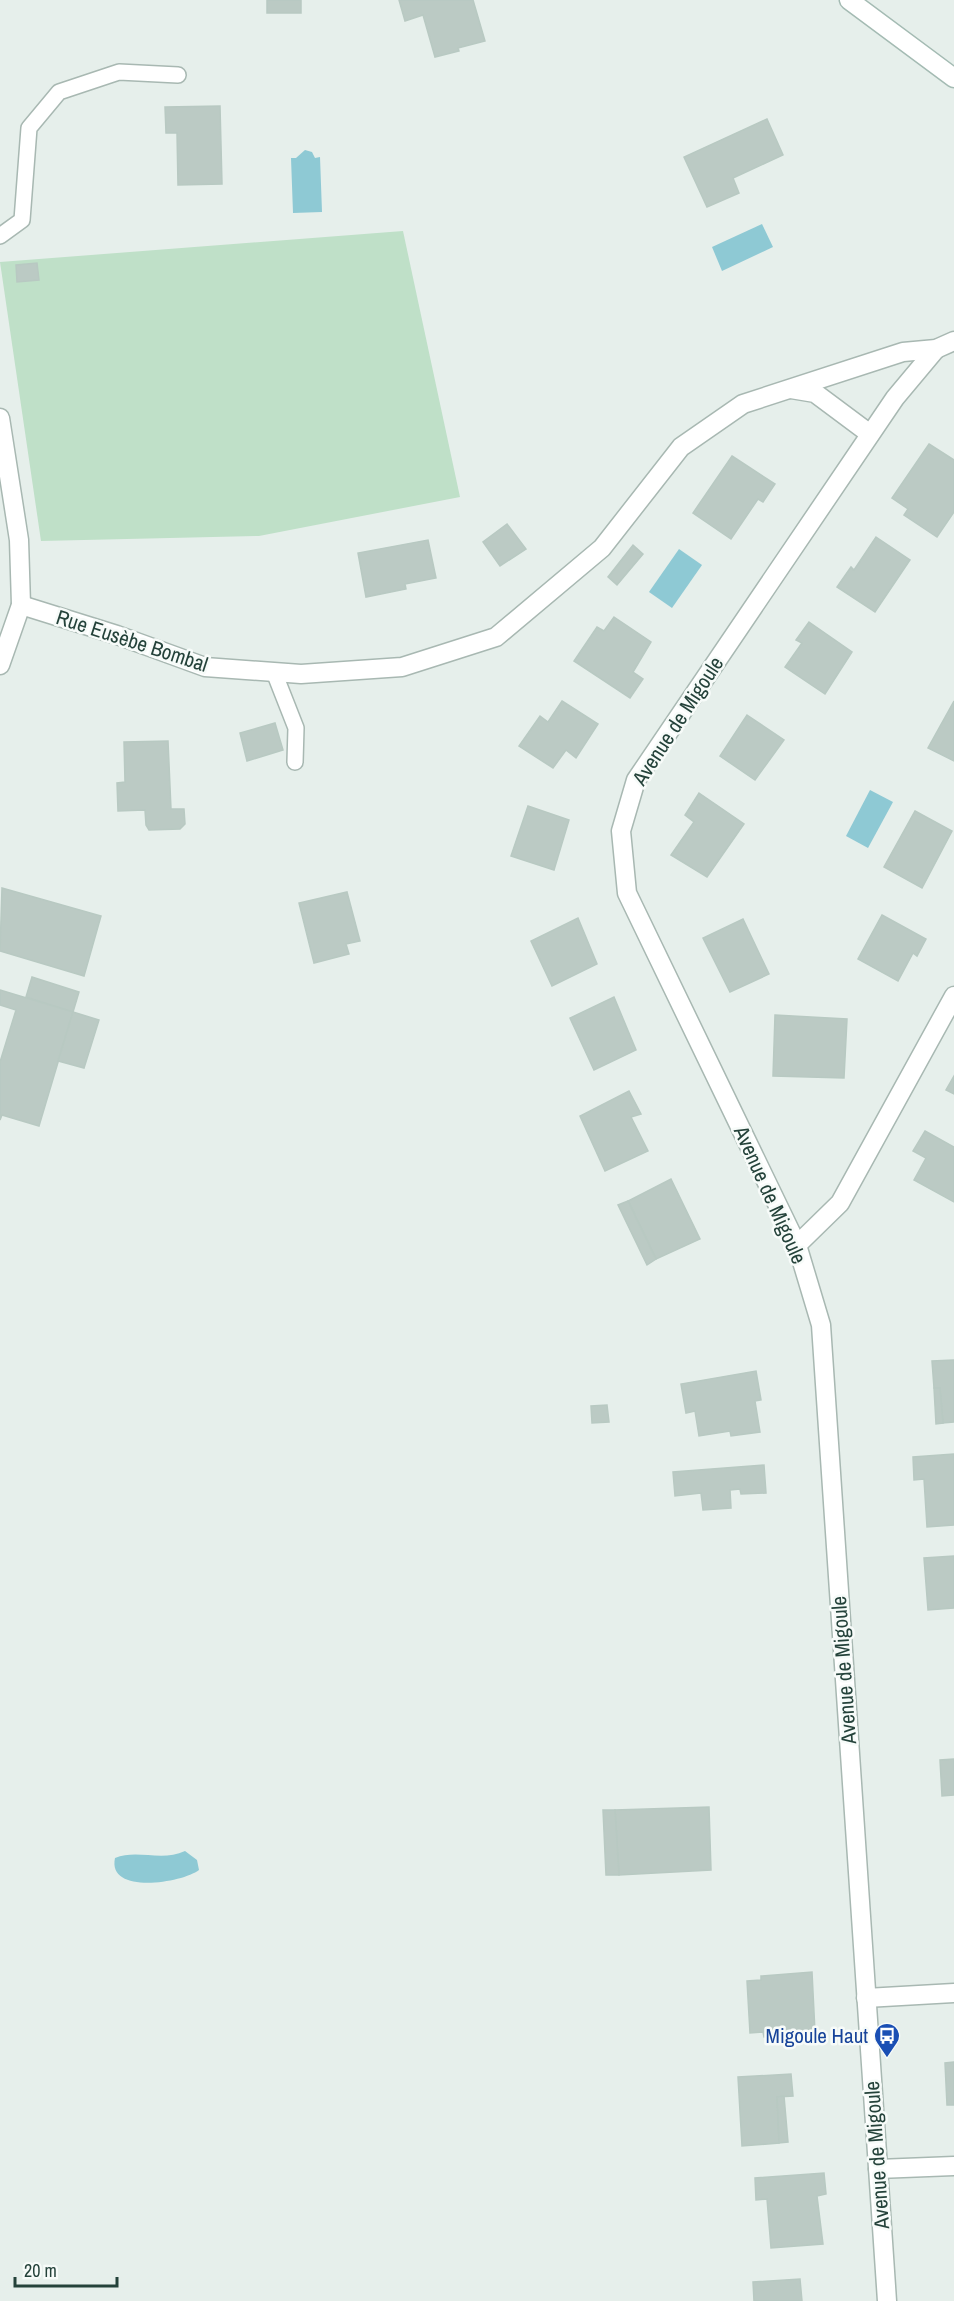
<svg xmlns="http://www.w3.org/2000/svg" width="954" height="2301" font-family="'Archivo Narrow',sans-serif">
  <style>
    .green { fill: #bfe0c8 }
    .water { fill: #8ec9d4 }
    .building { fill: #bbcac4; stroke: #b8c9c2; stroke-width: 1.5 }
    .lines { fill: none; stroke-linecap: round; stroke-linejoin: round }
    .lane-casing { stroke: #a8b8b2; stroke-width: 18 }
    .street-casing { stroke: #a8b8b2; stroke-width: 21 }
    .secondary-casing { stroke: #a4bbb3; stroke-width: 21 }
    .lane { stroke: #fff; stroke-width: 15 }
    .street { stroke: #fff; stroke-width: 18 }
    .secondary { stroke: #fff; stroke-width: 18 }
    .labels { text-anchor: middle; stroke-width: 5; stroke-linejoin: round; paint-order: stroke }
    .street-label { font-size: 21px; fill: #24423a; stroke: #f7fbf9 }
    .transit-label { font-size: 21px; fill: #164399; stroke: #f7fbf9; text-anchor: end }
  </style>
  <rect width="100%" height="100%" fill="#e6efeb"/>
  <path class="green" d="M 403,231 L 460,497 L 259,536 L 41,541 L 0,262 Z"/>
  <g class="water">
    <path d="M 305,150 L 312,152 L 315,158 L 320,157 L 322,212 L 293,213 L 291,158 L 296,158 Z"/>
    <path d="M 762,224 L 773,247 L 722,271 L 712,247 Z"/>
    <path d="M 679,549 L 702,565 L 672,608 L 649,592 Z"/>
    <path d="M 870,790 L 893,802 L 868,848 L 846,836 Z"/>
    <path d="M 185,1851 L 197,1860 L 199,1870 C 182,1883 107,1895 115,1858 C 137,1849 162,1862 185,1851 Z"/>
  </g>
  <g class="building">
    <rect x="267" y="0" width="34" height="13"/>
    <path d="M 399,0 L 473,0 L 485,41 L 458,48 L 459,51 L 435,57 L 423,15 L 405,21 Z"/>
    <path d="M 220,106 L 222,184 L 178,185 L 177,133 L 166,133 L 165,107 Z"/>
    <path d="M 767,119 L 783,155 L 733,178 L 739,193 L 707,207 L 684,157 Z"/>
    <path d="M 37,263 L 39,280 L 17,282 L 16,265 Z"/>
    <path d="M 929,444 L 954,460 L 954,512 L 937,537 L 904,515 L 908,509 L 892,498 Z"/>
    <path d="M 732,456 L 775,484 L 763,502 L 758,499 L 731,539 L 693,513 Z"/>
    <path d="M 507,524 L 526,549 L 500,566 L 483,542 Z"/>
    <path d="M 876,537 L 910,560 L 875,612 L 837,587 L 851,567 L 854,570 Z"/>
    <path d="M 428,540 L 436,578 L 405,584 L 406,589 L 366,597 L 358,553 Z"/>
    <path d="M 633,545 L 643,554 L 617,585 L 608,577 Z"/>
    <path d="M 614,617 L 651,642 L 633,672 L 643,679 L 630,698 L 574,661 L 597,627 L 604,631 Z"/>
    <path d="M 809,622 L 852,652 L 825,694 L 785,667 L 802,643 L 796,640 Z"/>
    <path d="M 562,701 L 598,724 L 576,758 L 566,750 L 553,768 L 519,746 L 540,716 L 548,722 Z"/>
    <path d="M 954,701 L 954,761 L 928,748 Z"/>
    <path d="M 747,715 L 784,740 L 755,780 L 720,756 Z"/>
    <path d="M 275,723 L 283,750 L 247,761 L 240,733 Z"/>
    <path d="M 168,741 L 171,809 L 184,809 L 185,824 L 180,829 L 149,830 L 146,825 L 145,810 L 118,811 L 117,783 L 125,782 L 124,742 Z"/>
    <path d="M 699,793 L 744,824 L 707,877 L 671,855 L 694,822 L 685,815 Z"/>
    <path d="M 528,806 L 569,820 L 554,870 L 511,856 Z"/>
    <path d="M 915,811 L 952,831 L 922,888 L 884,867 Z"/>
    <path d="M 2,888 L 101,916 L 84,976 L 0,951 Z"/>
    <path d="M 347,892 L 360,941 L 346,944 L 349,954 L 314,963 L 299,903 Z"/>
    <path d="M 882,915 L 926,939 L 917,956 L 913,953 L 898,981 L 858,959 Z"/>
    <path d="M 578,918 L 597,964 L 552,986 L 531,941 Z"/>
    <path d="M 743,919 L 769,974 L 730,992 L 703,938 Z"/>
    <path d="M 32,977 L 79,992 L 73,1012 L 26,997 Z"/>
    <path d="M 0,990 L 73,1012 L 39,1126 L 2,1115 L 0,1120 L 0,1062 L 16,1010 L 0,1005 Z"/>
    <path d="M 614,997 L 636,1050 L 594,1070 L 570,1018 Z"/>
    <path d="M 73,1012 L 99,1020 L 84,1068 L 58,1061 Z"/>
    <path d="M 775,1015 L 847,1019 L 844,1078 L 773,1076 Z"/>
    <path d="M 954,1076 L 954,1094 L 946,1090 Z"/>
    <path d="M 629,1091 L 641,1114 L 631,1117 L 648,1151 L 605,1171 L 580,1116 Z"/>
    <path d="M 925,1131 L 954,1147 L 954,1202 L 914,1180 L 926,1158 L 913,1151 Z"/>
    <path d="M 671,1179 L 700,1239 L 656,1259 L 628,1201 Z"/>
    <path d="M 628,1201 L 656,1259 L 647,1265 L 618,1205 Z"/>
    <path d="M 954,1360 L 954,1422 L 943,1423 L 940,1388 L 934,1388 L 932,1361 Z"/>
    <path d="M 756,1371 L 761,1400 L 755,1401 L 760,1432 L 731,1436 L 730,1431 L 699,1436 L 695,1411 L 686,1413 L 681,1384 Z"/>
    <path d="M 934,1388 L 940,1388 L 943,1423 L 936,1424 Z"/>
    <path d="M 607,1405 L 609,1422 L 592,1423 L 591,1406 Z"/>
    <path d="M 954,1454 L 954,1525 L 927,1527 L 924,1479 L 914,1480 L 913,1457 Z"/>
    <path d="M 764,1465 L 766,1493 L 741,1494 L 740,1489 L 730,1490 L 731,1508 L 703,1510 L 701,1493 L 675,1496 L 673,1472 Z"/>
    <path d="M 954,1556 L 954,1608 L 928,1610 L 924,1558 Z"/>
    <path d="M 954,1759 L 954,1795 L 942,1796 L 940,1760 Z"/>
    <path d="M 709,1807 L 711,1870 L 619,1875 L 615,1810 Z"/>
    <path d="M 603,1810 L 615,1810 L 619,1875 L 606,1875 Z"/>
    <path d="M 812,1972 L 815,2032 L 764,2037 L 763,2032 L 750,2033 L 747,1981 L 761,1980 L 761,1976 Z"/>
    <path d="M 954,2062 L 954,2105 L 947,2105 L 945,2063 Z"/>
    <path d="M 791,2074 L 793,2096 L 777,2097 L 779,2143 L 742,2146 L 738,2077 Z"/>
    <path d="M 784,2096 L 788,2142 L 779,2143 L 777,2097 Z"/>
    <path d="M 824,2173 L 826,2194 L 817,2196 L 823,2244 L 771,2248 L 767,2199 L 756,2200 L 755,2178 Z"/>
    <path d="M 800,2279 L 802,2301 L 754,2301 L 753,2282 Z"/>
  </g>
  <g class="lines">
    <defs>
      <g id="lane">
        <path d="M 0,236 L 22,220 L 29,128 L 59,92 L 119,72 L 178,75"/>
        <path d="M 274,672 L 296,728 L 295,762"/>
      </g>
      <g id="street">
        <path d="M 791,389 L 815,393 L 870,434"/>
        <path d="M 0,418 L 19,540 L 21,605 L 0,665"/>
        <path d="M 21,605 L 117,635 L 205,667 L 301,674 L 402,667 L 496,637 L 602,548 L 681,447 L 743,404 L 903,352 L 936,349 L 954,341"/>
        <path d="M 797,1245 L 840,1203 L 954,996"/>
        <path d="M 866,1998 L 954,1993"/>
        <path d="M 878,2169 L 954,2166"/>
        <path d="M 887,2301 L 821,1325 L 797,1245 L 627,893 L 621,831 L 636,780 L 895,398 L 936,349"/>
      </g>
      <path id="secondary" d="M 849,0 L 954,78"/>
    </defs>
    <use href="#lane" class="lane-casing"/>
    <use href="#street" class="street-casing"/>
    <use href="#secondary" class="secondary-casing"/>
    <use href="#lane" class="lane"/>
    <use href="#street" class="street"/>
    <use href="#secondary" class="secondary"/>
  </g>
  <defs>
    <symbol id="bus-pin" viewBox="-11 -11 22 30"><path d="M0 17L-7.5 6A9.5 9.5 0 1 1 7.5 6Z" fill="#1a4fb4" stroke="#f7fbf9"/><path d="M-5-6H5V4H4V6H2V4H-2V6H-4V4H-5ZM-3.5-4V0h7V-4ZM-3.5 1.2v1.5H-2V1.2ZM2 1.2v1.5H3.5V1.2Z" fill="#fff"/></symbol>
  </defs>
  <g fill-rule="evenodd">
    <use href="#bus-pin" x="872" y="2021" width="30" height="40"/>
  </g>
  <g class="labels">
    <g class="street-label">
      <text transform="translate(132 641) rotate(18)" y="7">Rue Eusèbe Bombal</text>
      <text transform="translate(678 721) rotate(-57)" y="7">Avenue de Migoule</text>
      <text transform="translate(770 1195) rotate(66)" y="7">Avenue de Migoule</text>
      <text transform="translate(844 1670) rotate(-94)" y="7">Avenue de Migoule</text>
      <text transform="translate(877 2155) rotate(-94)" y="7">Avenue de Migoule</text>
    </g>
    <g class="transit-label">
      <text x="868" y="2043">Migoule Haut</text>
    </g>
  </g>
  <path d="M15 2277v9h102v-9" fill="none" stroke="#24423a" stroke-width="3"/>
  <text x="24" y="2277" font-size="18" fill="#24423a" stroke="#f7fbf9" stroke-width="4.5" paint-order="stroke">20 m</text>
</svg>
